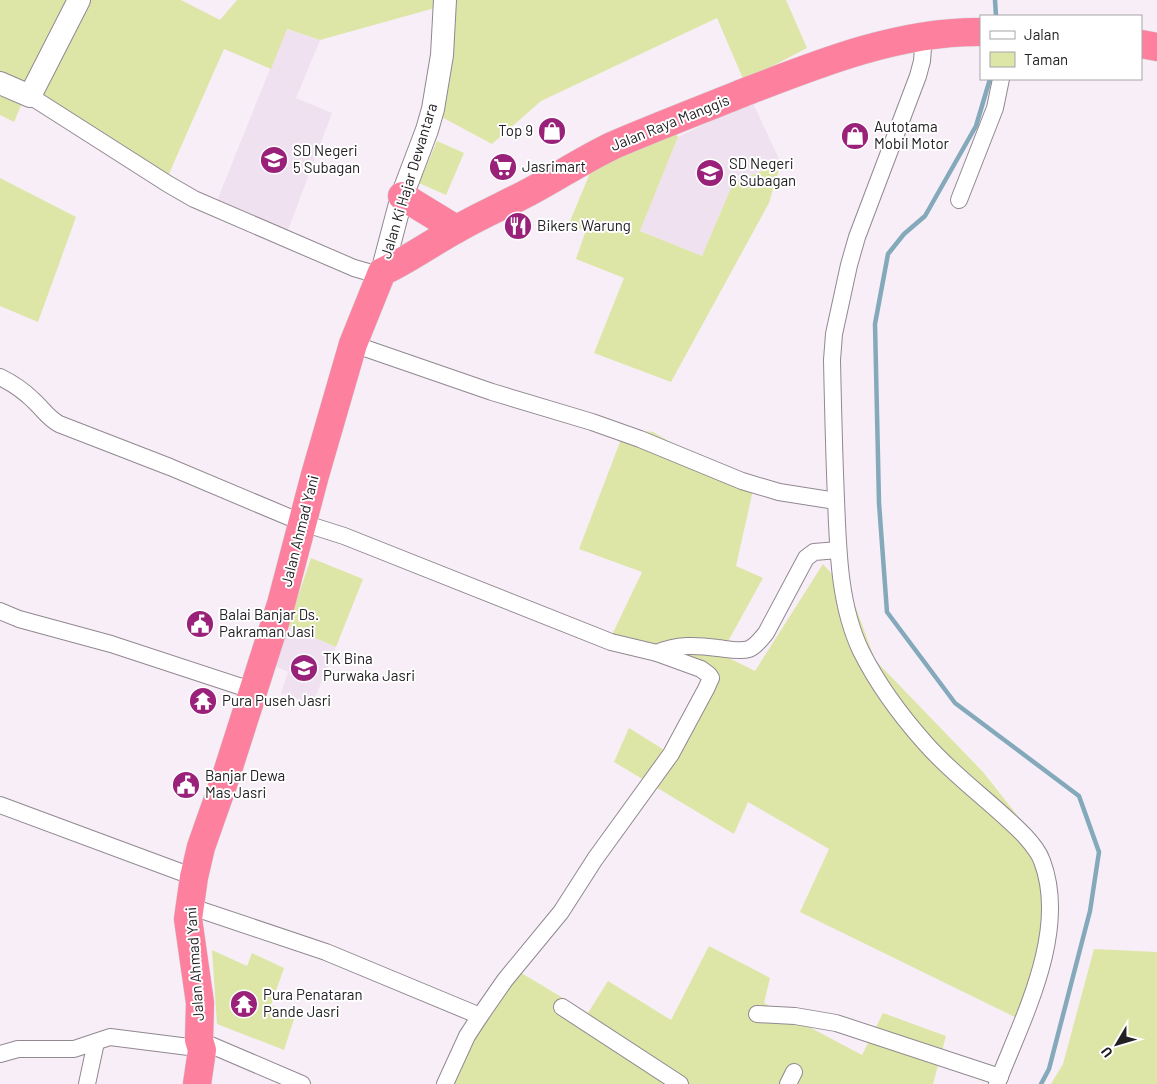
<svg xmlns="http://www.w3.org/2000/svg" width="1157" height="1084" font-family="Barlow,sans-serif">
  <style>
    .built { fill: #f0e1f0 }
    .green { fill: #dee6a7 }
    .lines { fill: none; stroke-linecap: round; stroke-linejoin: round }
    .stream { stroke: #84a9bb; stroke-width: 4.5 }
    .street-casing { stroke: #918891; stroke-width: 18 }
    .secondary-casing { stroke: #918891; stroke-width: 24 }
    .highway-casing { stroke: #d3d2d3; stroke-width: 29 }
    .street { stroke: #fff; stroke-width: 16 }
    .secondary { stroke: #fff; stroke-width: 22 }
    .highway { stroke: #fd809f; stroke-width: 28 }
    .labels { text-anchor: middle; stroke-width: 4; stroke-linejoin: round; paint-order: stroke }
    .street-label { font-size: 15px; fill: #232023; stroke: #fff }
    .poi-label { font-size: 15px; fill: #232023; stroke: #fff; text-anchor: start }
  </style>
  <rect width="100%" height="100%" fill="#f7eef8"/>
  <g class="built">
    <path d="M 286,29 L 320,40 L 296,98 L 332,113 L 285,238 L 215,206 Z"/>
    <path d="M 752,101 L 781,163 L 733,183 L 702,256 L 640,231 L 678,137 Z"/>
    <path d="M 288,626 L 336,647 L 312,705 L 281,693 L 288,672 L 273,665 Z"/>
  </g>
  <g class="green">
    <path d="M 0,0 L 181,0 L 220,20 L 237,0 L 786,0 L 807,48 L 744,81 L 717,18 L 541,101 L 492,144 L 423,107 L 442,6 L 320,40 L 287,29 L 271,69 L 224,49 L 168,176 L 27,91 L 14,122 L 0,115 Z"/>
    <path d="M 667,118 L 678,137 L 640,231 L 702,256 L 733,183 L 781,163 L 769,203 L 671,382 L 594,353 L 624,278 L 576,259 L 586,230 L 568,226 L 597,156 Z"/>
    <path d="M 437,141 L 464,153 L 446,195 L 419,183 Z"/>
    <path d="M 0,178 L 76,217 L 38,322 L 0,306 Z"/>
    <path d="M 625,429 L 653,432 L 753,490 L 736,566 L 763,578 L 721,654 L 755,671 L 823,564 L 852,597 L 875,660 L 983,772 L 1044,849 L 1050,878 L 1025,1022 L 800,912 L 829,849 L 748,802 L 734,834 L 614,762 L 629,728 L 669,753 L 706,678 L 610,639 L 642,572 L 579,549 Z"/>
    <path d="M 311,558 L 363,579 L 336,647 L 288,626 Z"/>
    <path d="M 709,946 L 770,978 L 764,1003 L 862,1055 L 883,1013 L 946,1036 L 933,1084 L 436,1084 L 463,1035 L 513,968 L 588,1013 L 608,981 L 671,1020 Z"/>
    <path d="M 1094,949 L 1157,952 L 1157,1084 L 1051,1084 L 1063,1064 Z"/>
    <path d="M 212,950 L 247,966 L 252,953 L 284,968 L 271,1005 L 295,1016 L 284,1050 L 217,1024 Z"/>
  </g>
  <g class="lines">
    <g class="stream">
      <path d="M 995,0 L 996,16"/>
      <path d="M 990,79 L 976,126 L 925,216 L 904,234 L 888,254 L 875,324 L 879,503 L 887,612 L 955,703 L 1079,796 L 1099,852 L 1090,911 L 1049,1069 L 1041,1084"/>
    </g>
    <defs>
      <g id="street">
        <path d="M 924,35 L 922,61 L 918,76 L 857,237 L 849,265 L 834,334 L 832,360 C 833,406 834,453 836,499 C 838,550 839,605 861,651 C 878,685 901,716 926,744 C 956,778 994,804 1025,836 C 1032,844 1039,852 1042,861 C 1069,932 1022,1019 997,1084"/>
        <path d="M 30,96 L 168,184 L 194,199 L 354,268 L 368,272 L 382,272"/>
        <path d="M 959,200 L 995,108 L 1001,79"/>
        <path d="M 353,344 L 492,392 L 592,422 L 640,439 L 742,481 L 779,492 L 836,501"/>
        <path d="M 0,377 C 12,383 23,390 33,400 C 42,408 48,418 59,424 L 170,467 L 303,523 L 344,536 L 611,642 L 657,653 L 701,669 L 709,675 L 711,678 L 706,689 L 671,754 L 595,859 L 561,912 L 505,980 L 480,1016 L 467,1036 L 445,1084"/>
        <path d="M 0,611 L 19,619 L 111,644 L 254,691"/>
        <path d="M 657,653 C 676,644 697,645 718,648 C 727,649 740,652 749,649 C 756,646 761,639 766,633 L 806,558 L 814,552 L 838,550"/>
        <path d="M 0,805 L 194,877"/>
        <path d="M 189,906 L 326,952 L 480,1016"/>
        <path d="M 562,1007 L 680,1084"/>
        <path d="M 757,1014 L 795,1016 L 836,1023 L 1000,1077"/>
        <path d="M 199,1040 L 302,1084"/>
        <path d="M 0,1054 L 18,1049 L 74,1049 L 110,1037 L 189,1047 L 202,1050"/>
        <path d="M 87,1084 L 96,1042"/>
        <path d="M 788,1084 L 794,1072"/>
      </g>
      <g id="secondary">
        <path d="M 0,83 L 30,96 L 79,0"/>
        <path d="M 382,272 L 402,196 L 427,130 L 433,109 L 442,55 L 445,0"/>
      </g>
      <g id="highway">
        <path d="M 1141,44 L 1157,47"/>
        <path d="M 402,196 L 456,229"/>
        <path d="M 197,1084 L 202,1050 L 199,1040 L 200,1003 L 188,919 L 194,877 L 201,847 L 226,776 L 281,604 L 315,475 L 353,344 L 382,272 C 408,260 431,243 457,229 C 481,215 507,204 531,191 C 559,176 586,158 614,145 C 656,127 698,111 740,94 C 817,64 898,31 981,32"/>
      </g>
    </defs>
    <use href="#street" class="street-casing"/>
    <use href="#secondary" class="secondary-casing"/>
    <use href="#highway" class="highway-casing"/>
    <use href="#street" class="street"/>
    <use href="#secondary" class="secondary"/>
    <use href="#highway" class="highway"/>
  </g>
  <defs>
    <symbol id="shop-disc" viewBox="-11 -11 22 22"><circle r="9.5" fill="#9a217a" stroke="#fff"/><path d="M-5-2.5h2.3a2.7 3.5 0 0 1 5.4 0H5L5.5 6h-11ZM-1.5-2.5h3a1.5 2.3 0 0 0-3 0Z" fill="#fff"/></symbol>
    <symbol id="school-disc" viewBox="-11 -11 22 22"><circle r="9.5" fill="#9a217a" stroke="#fff"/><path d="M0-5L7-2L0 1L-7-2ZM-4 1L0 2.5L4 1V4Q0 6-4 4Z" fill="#fff"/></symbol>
    <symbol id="supermarket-disc" viewBox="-11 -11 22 22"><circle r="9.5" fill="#9a217a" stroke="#fff"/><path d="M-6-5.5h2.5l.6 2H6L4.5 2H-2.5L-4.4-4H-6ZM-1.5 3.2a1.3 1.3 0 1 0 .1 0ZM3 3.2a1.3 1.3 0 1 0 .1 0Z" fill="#fff"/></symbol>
    <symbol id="restaurant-disc" viewBox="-11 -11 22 22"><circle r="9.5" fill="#9a217a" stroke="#fff"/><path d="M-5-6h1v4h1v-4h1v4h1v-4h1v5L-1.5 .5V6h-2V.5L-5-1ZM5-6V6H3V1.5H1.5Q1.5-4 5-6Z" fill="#fff"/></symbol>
    <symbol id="civic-disc" viewBox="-11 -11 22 22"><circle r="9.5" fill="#9a217a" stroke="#fff"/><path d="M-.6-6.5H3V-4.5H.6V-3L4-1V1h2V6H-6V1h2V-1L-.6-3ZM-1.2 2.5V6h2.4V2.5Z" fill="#fff"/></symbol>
    <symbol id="temple-disc" viewBox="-11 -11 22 22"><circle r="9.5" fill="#9a217a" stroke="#fff"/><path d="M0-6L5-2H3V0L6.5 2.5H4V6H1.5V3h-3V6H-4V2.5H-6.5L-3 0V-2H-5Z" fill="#fff"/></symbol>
  </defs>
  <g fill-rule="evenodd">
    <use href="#shop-disc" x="536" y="115" width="32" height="32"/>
    <use href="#shop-disc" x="839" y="120" width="32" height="32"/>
    <use href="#school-disc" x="258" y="144" width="32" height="32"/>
    <use href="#supermarket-disc" x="487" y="151" width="32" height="32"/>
    <use href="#school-disc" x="694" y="157" width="32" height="32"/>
    <use href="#restaurant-disc" x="502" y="210" width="32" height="32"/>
    <use href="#civic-disc" x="184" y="608" width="32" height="32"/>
    <use href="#school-disc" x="288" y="652" width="32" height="32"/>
    <use href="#temple-disc" x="187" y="685" width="32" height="32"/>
    <use href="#civic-disc" x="170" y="769" width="32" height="32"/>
    <use href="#temple-disc" x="228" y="988" width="32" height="32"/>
  </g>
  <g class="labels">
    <g class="street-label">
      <text transform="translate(670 123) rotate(-22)" y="5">Jalan Raya Manggis</text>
      <text transform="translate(409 181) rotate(-73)" y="5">Jalan Ki Hajar Dewantara</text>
      <text transform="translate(300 531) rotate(-76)" y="5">Jalan Ahmad Yani</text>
      <text transform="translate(195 964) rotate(-94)" y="5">Jalan Ahmad Yani</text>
    </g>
    <g class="poi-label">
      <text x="874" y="132">Autotama<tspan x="874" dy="17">Mobil Motor</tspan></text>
      <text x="533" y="136" text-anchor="end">Top 9</text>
      <text x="293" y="156">SD Negeri<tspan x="293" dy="17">5 Subagan</tspan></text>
      <text x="729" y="169">SD Negeri<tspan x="729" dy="17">6 Subagan</tspan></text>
      <text x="522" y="172">Jasrimart</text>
      <text x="537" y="231">Bikers Warung</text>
      <text x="219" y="620">Balai Banjar Ds.<tspan x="219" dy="17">Pakraman Jasi</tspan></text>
      <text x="323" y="664">TK Bina<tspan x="323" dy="17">Purwaka Jasri</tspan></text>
      <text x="222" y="706">Pura Puseh Jasri</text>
      <text x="205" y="781">Banjar Dewa<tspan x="205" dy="17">Mas Jasri</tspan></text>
      <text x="263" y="1000">Pura Penataran<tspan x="263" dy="17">Pande Jasri</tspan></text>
    </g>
  </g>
  <rect x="980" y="15" width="162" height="65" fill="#ffffff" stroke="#a7a6a7"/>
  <rect x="990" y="31" width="25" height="8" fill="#ffffff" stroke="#a7a6a7"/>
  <text x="1024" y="40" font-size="15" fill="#232023">Jalan</text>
  <rect x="990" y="52" width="25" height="15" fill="#dee6a7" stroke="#a7a6a7"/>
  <text x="1024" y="65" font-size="15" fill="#232023">Taman</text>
  <g transform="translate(1117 1044) rotate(232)" stroke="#ffffff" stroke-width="4" paint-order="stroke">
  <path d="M0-4L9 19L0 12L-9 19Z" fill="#232023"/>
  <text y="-8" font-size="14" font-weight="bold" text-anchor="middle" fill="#232023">U</text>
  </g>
</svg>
